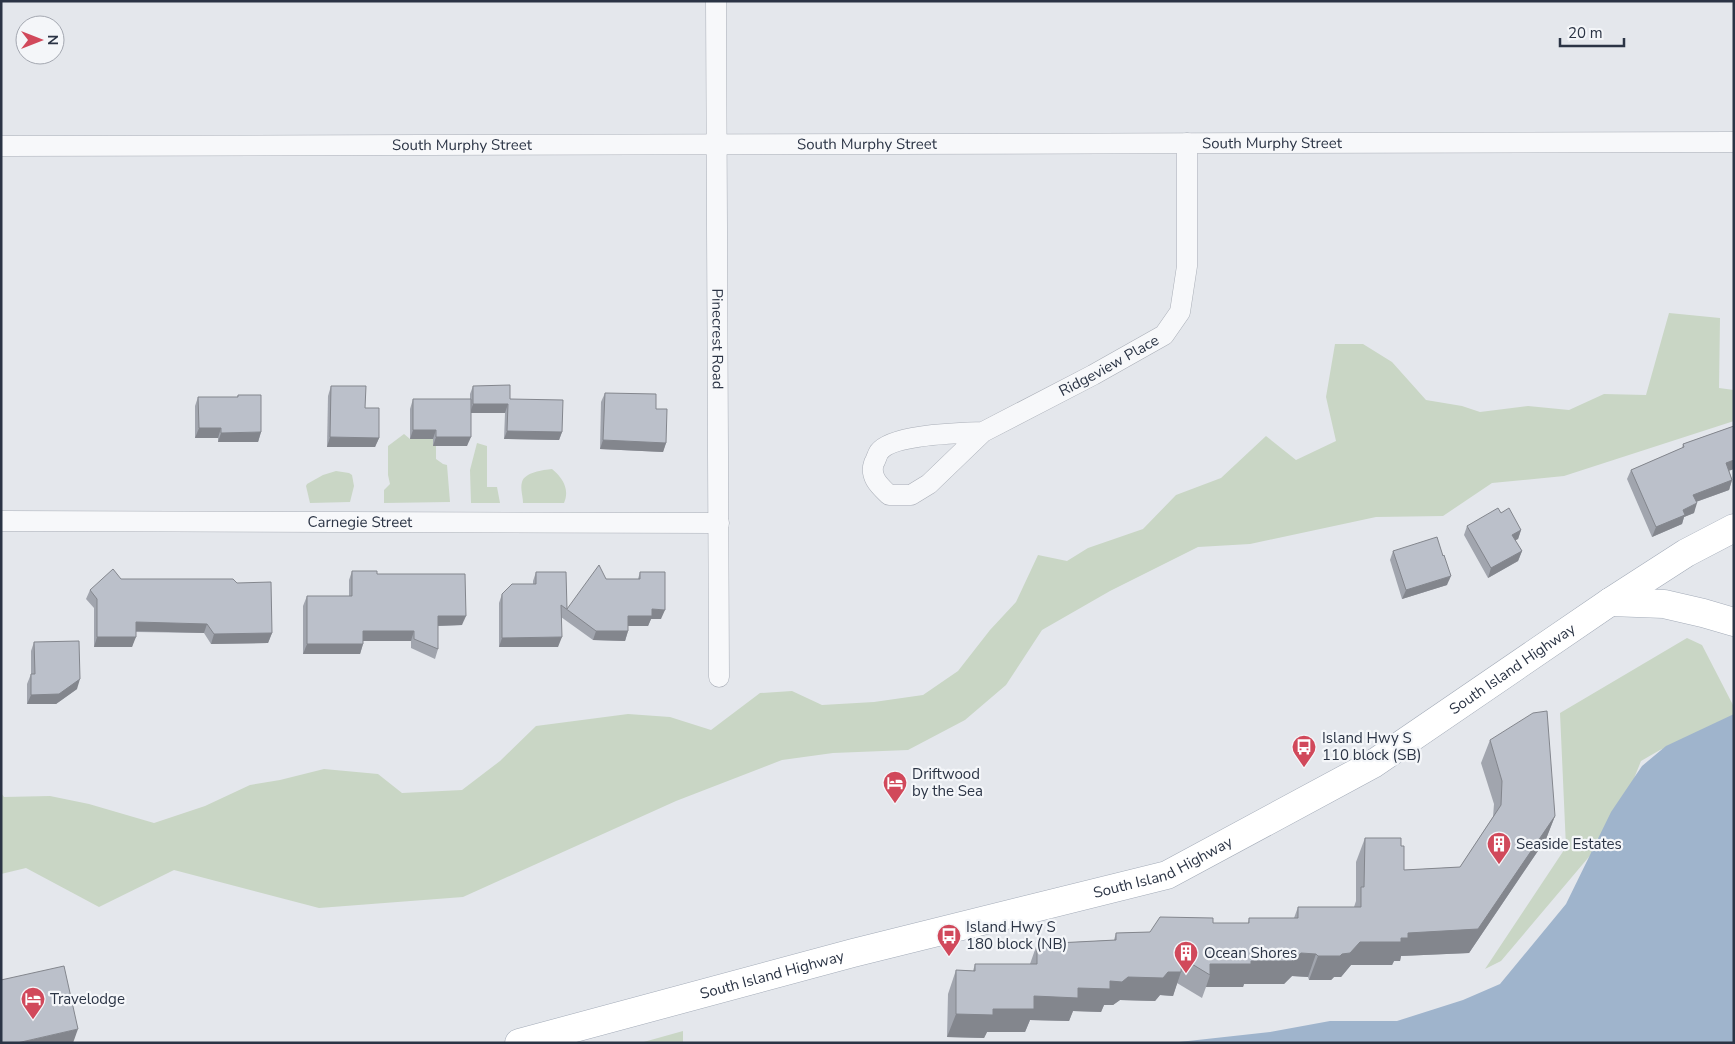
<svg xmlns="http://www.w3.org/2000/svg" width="1735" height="1044" font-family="'Nunito Sans',sans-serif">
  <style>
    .green { fill: #c9d6c5 }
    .water { fill: #9fb4cc }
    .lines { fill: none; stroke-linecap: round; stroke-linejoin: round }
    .minor-casing { stroke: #a9aeb7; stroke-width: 21 }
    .primary-casing { stroke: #a3abb8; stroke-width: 29 }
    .minor { stroke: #f7f8fa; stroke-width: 20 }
    .primary { stroke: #fff; stroke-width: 28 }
    .wall { fill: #a1a5ae }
    .shaded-wall { fill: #83868d }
    .building { fill: #bbc0ca; stroke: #83868d }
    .labels { text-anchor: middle; stroke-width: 4.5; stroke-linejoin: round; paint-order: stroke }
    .street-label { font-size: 15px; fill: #2b3445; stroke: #f4f6f9 }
    .poi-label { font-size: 15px; fill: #2b3445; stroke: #f4f6f9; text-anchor: start }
  </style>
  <rect width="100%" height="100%" fill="#e4e7ec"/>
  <g class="green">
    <path d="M 1669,313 L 1720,318 L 1719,388 L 1734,390 L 1734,421 L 1564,476 L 1492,483 L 1443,516 L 1376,517 L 1250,544 L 1198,547 L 1110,591 L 1042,630 L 1006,685 L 965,720 L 908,750 L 833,753 L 782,760 L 676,801 L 463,897 L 319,908 L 174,870 L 99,907 L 26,868 L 1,874 L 1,793 L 4,797 L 50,796 L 89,804 L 154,823 L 205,806 L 250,785 L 280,780 L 324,769 L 378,774 L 402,793 L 462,790 L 500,761 L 536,726 L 628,714 L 670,717 L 711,730 L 760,693 L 792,691 L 822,705 L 874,702 L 923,695 L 958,671 L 990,630 L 1016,602 L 1038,555 L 1067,561 L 1088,548 L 1143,529 L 1176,495 L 1221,478 L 1266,436 L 1296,460 L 1336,441 L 1326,397 L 1335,344 L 1363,344 L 1392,362 L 1426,400 L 1462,406 L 1480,412 L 1528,406 L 1569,410 L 1604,394 L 1646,395 Z"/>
    <path d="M 404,434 L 410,439 L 433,439 L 436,446 L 436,459 L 443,464 L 447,465 L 450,502 L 384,503 L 384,490 L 390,484 L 388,475 L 388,446 Z"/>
    <path d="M 477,443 L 487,446 L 487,487 L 497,487 L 500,503 L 471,503 L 470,470 Z"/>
    <path d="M 552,469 C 563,478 570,490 564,503 L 523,503 C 523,497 520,488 522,482 C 525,472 543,470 552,469 Z"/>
    <path d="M 336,471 L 349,473 L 352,475 L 354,486 L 350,502 L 310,503 L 306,486 L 307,484 L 323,475 Z"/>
    <path d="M 1687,638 L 1702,645 L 1734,707 L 1734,719 L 1660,750 L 1641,761 L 1615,826 L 1501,961 L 1485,969 L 1566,847 L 1560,713 Z"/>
    <path d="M 683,1031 L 683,1043 L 640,1043 Z"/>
  </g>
  <path class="water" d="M 1734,714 L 1734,1043 L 1170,1043 L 1270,1032 L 1330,1021 L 1397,1021 L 1463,1000 L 1500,984 L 1566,904 L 1611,812 L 1642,766 L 1666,746 Z"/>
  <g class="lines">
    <defs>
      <g id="minor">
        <path id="s1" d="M 716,1 L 719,677"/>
        <path id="s2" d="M 1,146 L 1734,142"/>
        <path id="s3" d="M 983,432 C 961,433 892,434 879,452 C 877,455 876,460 874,463 C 869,477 880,486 889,495 L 911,495 L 929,484 L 983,432 L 1093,375 L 1164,335 L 1180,312 L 1187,266 L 1187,143"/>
        <path id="s4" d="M 1,521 L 719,523"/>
      </g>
      <g id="primary">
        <path d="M 1610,602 L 1664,604 L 1703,613 L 1734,622"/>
        <path id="s5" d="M 519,1043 L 853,953 L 1167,875 L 1373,764 L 1610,602 L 1686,553 L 1734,528"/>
      </g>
    </defs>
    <use href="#minor" class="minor-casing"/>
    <use href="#primary" class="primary-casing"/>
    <use href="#minor" class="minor"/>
    <use href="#primary" class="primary"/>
  </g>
  <g class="wall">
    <path d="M 331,386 L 365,408 L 379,438 L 375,447 L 327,447 L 328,396 Z"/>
    <path d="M 473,386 L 510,399 L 562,432 L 559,440 L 504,439 L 505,413 L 471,413 L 467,446 L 433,446 L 433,439 L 410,439 L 410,409 L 413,399 L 470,399 L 470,394 Z"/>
    <path d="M 605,393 L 656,409 L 666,443 L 663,452 L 600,449 L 601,402 Z"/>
    <path d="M 238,395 L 261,432 L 258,442 L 218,442 L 218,438 L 195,438 L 195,406 L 198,397 L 237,397 Z"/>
    <path d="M 1734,426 L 1734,469 L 1729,470 L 1732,480 L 1729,490 L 1696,502 L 1694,513 L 1684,517 L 1682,524 L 1652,537 L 1627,479 L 1631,470 L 1682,448 L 1683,444 Z"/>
    <path d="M 1501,513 L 1521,530 L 1518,539 L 1515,540 L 1522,551 L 1518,561 L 1488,578 L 1464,535 L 1467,526 Z"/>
    <path d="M 1393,551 L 1447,585 L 1402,599 L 1390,560 Z"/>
    <path d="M 352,571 L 377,574 L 462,625 L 438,626 L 438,649 L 435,659 L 411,648 L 411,641 L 363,641 L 363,644 L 360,654 L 303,654 L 303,606 L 307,596 L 349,596 L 349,580 Z"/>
    <path d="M 536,572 L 567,609 L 606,579 L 638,579 L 640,572 L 661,619 L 651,619 L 648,626 L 628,626 L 628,631 L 625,641 L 593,640 L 561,617 L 558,647 L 499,647 L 499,603 L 502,594 L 533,584 L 533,581 Z"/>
    <path d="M 121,579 L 272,633 L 268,643 L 211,644 L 204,633 L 136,632 L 132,647 L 94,647 L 94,608 L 86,599 L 90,590 Z"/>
    <path d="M 34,642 L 77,689 L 56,704 L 27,704 L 27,684 L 31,674 L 31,651 Z"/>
    <path d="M 1490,740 L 1555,816 L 1546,839 L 1469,953 L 1401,956 L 1400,961 L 1394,961 L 1392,965 L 1351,965 L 1341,977 L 1334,977 L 1331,980 L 1309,980 L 1308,977 L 1292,976 L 1284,984 L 1244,984 L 1243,987 L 1206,987 L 1202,998 L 1177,983 L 1173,996 L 1160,995 L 1155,1001 L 1120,1000 L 1113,1005 L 1104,1005 L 1101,1012 L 1073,1011 L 1069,1021 L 1030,1020 L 1025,1032 L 987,1032 L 984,1038 L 947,1037 L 948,994 L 956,970 L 973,971 L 975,964 L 1030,964 L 1037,944 L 1114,940 L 1116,933 L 1150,932 L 1213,923 L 1248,923 L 1249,918 L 1294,918 L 1298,907 L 1354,907 L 1356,901 L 1356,862 L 1365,838 L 1401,846 L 1404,870 L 1460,867 L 1493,817 L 1494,804 L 1481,763 Z"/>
  </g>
  <g class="shaded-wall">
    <path d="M 473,404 L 508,404 L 505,413 L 470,413 Z"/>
    <path d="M 199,428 L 221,428 L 218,438 L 195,438 Z"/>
    <path d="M 413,430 L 436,430 L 433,439 L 410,439 Z"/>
    <path d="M 507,431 L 562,432 L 559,440 L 504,439 Z"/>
    <path d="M 261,432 L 258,442 L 218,442 L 221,433 Z"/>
    <path d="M 330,437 L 379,438 L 375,447 L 327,447 Z"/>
    <path d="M 436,437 L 471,437 L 467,446 L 433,446 Z"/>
    <path d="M 603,440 L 666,443 L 663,452 L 600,449 Z"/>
    <path d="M 1734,460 L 1734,469 L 1723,473 L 1726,463 Z"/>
    <path d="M 1732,480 L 1729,490 L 1690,504 L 1693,495 Z"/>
    <path d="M 1697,503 L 1694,513 L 1684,517 L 1682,524 L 1652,537 L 1656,527 L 1683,510 Z"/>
    <path d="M 1521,530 L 1518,539 L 1508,544 L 1512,535 Z"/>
    <path d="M 1522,551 L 1518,561 L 1488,578 L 1491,568 Z"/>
    <path d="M 1451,576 L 1447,585 L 1402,599 L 1406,590 Z"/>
    <path d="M 652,609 L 665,610 L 661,619 L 651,619 L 648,626 L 625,626 L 628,616 Z"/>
    <path d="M 438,616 L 466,616 L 462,625 L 435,626 Z"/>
    <path d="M 136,622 L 207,624 L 204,633 L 132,631 Z"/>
    <path d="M 363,631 L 414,631 L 411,641 L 360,641 Z"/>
    <path d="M 596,631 L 628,631 L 625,641 L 593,640 Z"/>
    <path d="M 272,633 L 268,643 L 211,644 L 214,634 Z"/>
    <path d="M 97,637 L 136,637 L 132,647 L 94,647 Z"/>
    <path d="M 562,637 L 558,647 L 499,647 L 502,638 Z"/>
    <path d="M 307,644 L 363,644 L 360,654 L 303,654 Z"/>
    <path d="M 80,679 L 77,689 L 56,704 L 27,704 L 31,695 Z"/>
    <path d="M 1555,816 L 1546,839 L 1469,953 L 1401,956 L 1400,961 L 1394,961 L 1392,965 L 1351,965 L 1341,977 L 1334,977 L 1331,980 L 1309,980 L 1318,956 L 1342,954 L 1360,942 L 1401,938 L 1408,933 Z"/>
    <path d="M 1301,953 L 1316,954 L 1308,977 L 1292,976 L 1284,984 L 1244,984 L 1243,987 L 1206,987 L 1210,975 L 1210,964 Z"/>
    <path d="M 1168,972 L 1181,972 L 1173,996 L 1160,995 L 1155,1001 L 1120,1000 L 1113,1005 L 1104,1005 L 1101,1012 L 1073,1011 L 1069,1021 L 1030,1020 L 1025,1032 L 987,1032 L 984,1038 L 947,1037 L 956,1014 L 993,1009 L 1034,996 L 1078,988 L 1128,977 Z"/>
    <path d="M 78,1029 L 73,1043 L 17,1043 Z"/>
  </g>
  <g class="building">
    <path d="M 510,385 L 510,399 L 563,400 L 562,432 L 507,431 L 508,404 L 473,404 L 473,386 Z"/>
    <path d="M 331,386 L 366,386 L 365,408 L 379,408 L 379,438 L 330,437 Z"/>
    <path d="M 605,393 L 656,394 L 656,409 L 667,409 L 666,443 L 603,440 Z"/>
    <path d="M 238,395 L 261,395 L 261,432 L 221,433 L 221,428 L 199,428 L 198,397 L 238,397 Z"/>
    <path d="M 413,399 L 471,399 L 471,437 L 436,437 L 436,430 L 413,430 Z"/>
    <path d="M 1734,426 L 1734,460 L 1726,463 L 1732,480 L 1693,495 L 1697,503 L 1683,510 L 1685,515 L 1656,527 L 1631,470 L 1684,447 L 1683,444 Z"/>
    <path d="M 1498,508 L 1501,513 L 1509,508 L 1521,530 L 1512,535 L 1522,551 L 1491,568 L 1467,526 Z"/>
    <path d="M 1437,537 L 1443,556 L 1444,555 L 1451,576 L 1406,590 L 1393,551 Z"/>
    <path d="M 599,565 L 606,579 L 640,579 L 640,572 L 665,572 L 665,610 L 652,609 L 652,616 L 628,616 L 628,631 L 596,631 L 561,605 L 562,637 L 502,638 L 502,594 L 512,584 L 536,584 L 536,572 L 566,572 L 567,609 Z"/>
    <path d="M 113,569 L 121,579 L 233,579 L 237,583 L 271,582 L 272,633 L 214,634 L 207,624 L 136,622 L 136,637 L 97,637 L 97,599 L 90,590 Z"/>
    <path d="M 352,571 L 377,571 L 377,574 L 465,574 L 466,616 L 438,616 L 438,649 L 414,639 L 414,631 L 363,631 L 363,644 L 307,644 L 307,596 L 352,596 Z"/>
    <path d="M 79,641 L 80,679 L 59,694 L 31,695 L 31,674 L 35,674 L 34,642 Z"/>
    <path d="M 1547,711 L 1555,816 L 1478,929 L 1408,933 L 1408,938 L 1401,938 L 1401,942 L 1360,942 L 1350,953 L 1342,954 L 1340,956 L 1318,956 L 1316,954 L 1301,953 L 1292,961 L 1251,961 L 1251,964 L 1210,964 L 1210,975 L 1182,958 L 1181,972 L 1168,972 L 1163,978 L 1128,977 L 1122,982 L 1110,981 L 1110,989 L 1078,988 L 1078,998 L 1034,996 L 1034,1009 L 993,1009 L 993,1015 L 956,1014 L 956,970 L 975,971 L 975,964 L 1037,964 L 1037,944 L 1116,940 L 1116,933 L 1150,932 L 1160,917 L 1213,918 L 1213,923 L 1249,923 L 1249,918 L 1298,918 L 1298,907 L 1361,907 L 1361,887 L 1364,887 L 1365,838 L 1401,838 L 1401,846 L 1404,846 L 1404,870 L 1460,867 L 1501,805 L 1502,781 L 1490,740 L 1533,713 Z"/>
    <path d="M 64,966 L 78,1029 L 17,1043 L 1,1043 L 1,980 Z"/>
  </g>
  <defs>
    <symbol id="bus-pin" viewBox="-11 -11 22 30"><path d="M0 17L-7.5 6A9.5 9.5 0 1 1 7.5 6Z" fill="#d1495b" stroke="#f4f6f9"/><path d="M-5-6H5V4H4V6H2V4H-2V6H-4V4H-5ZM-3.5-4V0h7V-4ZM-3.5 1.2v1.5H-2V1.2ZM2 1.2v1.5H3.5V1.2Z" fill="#fff"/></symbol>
    <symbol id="hotel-pin" viewBox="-11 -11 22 30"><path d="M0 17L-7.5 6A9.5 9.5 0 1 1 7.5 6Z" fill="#d1495b" stroke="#f4f6f9"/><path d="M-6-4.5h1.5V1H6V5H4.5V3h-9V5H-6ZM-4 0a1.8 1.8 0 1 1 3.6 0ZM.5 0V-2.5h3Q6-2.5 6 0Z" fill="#fff"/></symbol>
    <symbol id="building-pin" viewBox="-11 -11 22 30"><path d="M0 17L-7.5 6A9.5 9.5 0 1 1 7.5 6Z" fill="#d1495b" stroke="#f4f6f9"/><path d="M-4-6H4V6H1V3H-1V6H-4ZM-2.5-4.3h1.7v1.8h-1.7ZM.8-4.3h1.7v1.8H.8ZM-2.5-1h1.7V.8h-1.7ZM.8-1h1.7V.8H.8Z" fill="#fff"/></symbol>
  </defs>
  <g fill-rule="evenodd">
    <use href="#bus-pin" x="1290" y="733" width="28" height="38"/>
    <use href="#hotel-pin" x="881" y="769" width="28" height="38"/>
    <use href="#building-pin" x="1485" y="830" width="28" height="38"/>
    <use href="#bus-pin" x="935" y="922" width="28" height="38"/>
    <use href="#building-pin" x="1172" y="939" width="28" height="38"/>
    <use href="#hotel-pin" x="19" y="985" width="28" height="38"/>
  </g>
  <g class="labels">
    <g class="street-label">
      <text dy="5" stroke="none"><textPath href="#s2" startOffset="1271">South Murphy Street</textPath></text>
      <text dy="5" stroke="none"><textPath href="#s2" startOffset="866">South Murphy Street</textPath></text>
      <text dy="5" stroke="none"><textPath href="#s2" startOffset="461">South Murphy Street</textPath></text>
      <text dy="5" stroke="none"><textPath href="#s1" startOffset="338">Pinecrest Road</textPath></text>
      <text dy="5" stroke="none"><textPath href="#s3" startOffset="418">Ridgeview Place</textPath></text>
      <text dy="5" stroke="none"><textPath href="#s4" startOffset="359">Carnegie Street</textPath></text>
      <text dy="5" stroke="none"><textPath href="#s5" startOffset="1072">South Island Highway</textPath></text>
      <text dy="5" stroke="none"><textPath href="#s5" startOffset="668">South Island Highway</textPath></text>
      <text dy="5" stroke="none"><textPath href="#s5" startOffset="262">South Island Highway</textPath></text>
    </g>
    <g class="poi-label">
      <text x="1322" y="743">Island Hwy S<tspan x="1322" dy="17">110 block (SB)</tspan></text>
      <text x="912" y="779">Driftwood<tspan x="912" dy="17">by the Sea</tspan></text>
      <text x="1516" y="849">Seaside Estates</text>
      <text x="966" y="932">Island Hwy S<tspan x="966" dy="17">180 block (NB)</tspan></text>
      <text x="1204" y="958">Ocean Shores</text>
      <text x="50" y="1004">Travelodge</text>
    </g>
  </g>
  <rect width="1735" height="1044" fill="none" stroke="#2b3445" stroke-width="5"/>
  <g transform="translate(40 40) rotate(90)"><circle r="24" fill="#f4f6f9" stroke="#a4a8b1"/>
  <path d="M0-4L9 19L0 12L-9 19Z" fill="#d1495b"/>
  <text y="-8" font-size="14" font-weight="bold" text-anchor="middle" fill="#2b3445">N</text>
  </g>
  <path d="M1560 38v8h64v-8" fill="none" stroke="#2b3445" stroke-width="2.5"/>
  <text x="1568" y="38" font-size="15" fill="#2b3445" stroke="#f4f6f9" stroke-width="4" paint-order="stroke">20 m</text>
</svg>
